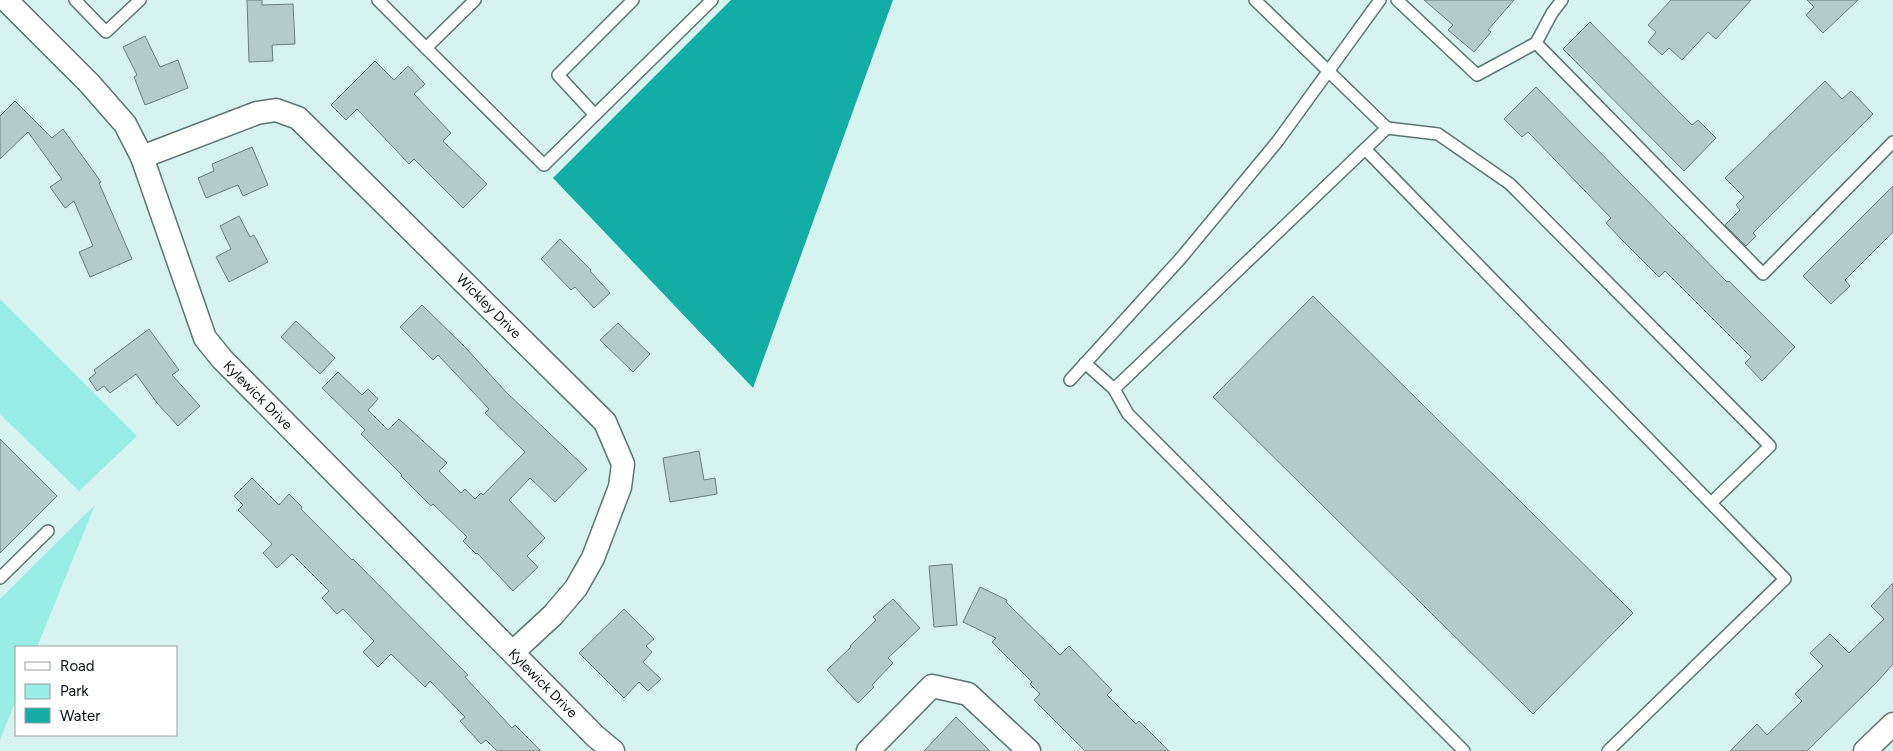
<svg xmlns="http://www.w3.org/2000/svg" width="1893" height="751" font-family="Figtree,sans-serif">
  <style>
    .green { fill: #98ede5 }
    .water { fill: #12aea5 }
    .building { fill: #b1ccc9; stroke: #67807e }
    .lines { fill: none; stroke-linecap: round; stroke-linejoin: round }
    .service-casing { stroke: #5b7572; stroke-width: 14 }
    .minor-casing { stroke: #5b7572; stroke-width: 25 }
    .service { stroke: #fff; stroke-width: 11 }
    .minor { stroke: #fff; stroke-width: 22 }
    .labels { text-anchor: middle; stroke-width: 4.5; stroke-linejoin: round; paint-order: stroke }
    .street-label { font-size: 14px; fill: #060f0e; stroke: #fff }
  </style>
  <rect width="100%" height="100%" fill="#d7f3f0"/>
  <g class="green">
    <path d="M 0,299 L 137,436 L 79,491 L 0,414 Z"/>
    <path d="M 95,505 L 37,647 L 16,647 L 16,700 L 0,740 L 0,599 Z"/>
  </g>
  <path class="water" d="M 731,0 L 893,0 L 753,388 L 553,178 Z"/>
  <g class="building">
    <path d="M 247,0 L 262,0 L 262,5 L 293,4 L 295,44 L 272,45 L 273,61 L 249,62 Z"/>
    <path d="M 1424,0 L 1514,0 L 1488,30 L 1491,32 L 1474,52 L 1448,30 L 1453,25 Z"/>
    <path d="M 1671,0 L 1751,0 L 1716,39 L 1708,32 L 1682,60 L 1669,48 L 1662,55 L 1648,42 L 1656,32 L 1648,25 Z"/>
    <path d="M 1807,0 L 1858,0 L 1823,33 L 1806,15 L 1814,7 Z"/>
    <path d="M 1590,22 L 1692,125 L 1698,120 L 1716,138 L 1684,171 L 1563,49 Z"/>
    <path d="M 145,36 L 160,67 L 178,60 L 188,88 L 145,105 L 134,77 L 137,75 L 123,47 Z"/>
    <path d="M 375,61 L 394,80 L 408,66 L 425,84 L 414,94 L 451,133 L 443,141 L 487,184 L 463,208 L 414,159 L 409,164 L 357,109 L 346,120 L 331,105 Z"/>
    <path d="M 1825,81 L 1842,99 L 1851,91 L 1873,114 L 1753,233 L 1756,236 L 1746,246 L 1725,225 L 1740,210 L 1736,205 L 1744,197 L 1725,178 Z"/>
    <path d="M 1536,87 L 1727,282 L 1729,281 L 1795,347 L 1762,381 L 1745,363 L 1751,357 L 1665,271 L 1659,277 L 1623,241 L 1606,223 L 1611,218 L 1528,132 L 1522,137 L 1504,119 Z"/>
    <path d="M 15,101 L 52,138 L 63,129 L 101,182 L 99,183 L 132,259 L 90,277 L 79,252 L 93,246 L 74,201 L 65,208 L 50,187 L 62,179 L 28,132 L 0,159 L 0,116 Z"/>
    <path d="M 252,147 L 268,185 L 243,196 L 238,185 L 206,198 L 198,178 L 214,171 L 212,164 Z"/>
    <path d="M 1893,186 L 1893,232 L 1845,280 L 1850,286 L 1831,304 L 1803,276 Z"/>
    <path d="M 239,216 L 250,237 L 254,235 L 268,262 L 229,282 L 216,257 L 231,249 L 220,226 Z"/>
    <path d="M 560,239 L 591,270 L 590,271 L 610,293 L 594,308 L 575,287 L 571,290 L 541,259 Z"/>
    <path d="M 1313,296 L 1633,613 L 1533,714 L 1213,397 Z"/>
    <path d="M 422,305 L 465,347 L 506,392 L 587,469 L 555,502 L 530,478 L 509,500 L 545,538 L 527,556 L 538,567 L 513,591 L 477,553 L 476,554 L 463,541 L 467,537 L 433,504 L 431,506 L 401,476 L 402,475 L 361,434 L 365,430 L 322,388 L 338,372 L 362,395 L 368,389 L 378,399 L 368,410 L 388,430 L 399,419 L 447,463 L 439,471 L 461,493 L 465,489 L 475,499 L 481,493 L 483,495 L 525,452 L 485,413 L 489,409 L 438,355 L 433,360 L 400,327 Z"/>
    <path d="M 296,321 L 335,358 L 320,374 L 281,337 Z"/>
    <path d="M 618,323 L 650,354 L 633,372 L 600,340 Z"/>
    <path d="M 149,329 L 179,370 L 172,375 L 200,406 L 178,426 L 157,403 L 136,374 L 110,393 L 104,386 L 97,391 L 89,379 L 96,373 L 94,370 Z"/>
    <path d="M 0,439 L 57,496 L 0,553 Z"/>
    <path d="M 699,451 L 704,480 L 715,478 L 717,494 L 670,502 L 663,458 Z"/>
    <path d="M 252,478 L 279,505 L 289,494 L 302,507 L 301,509 L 352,560 L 353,559 L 468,675 L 465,677 L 512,728 L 515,725 L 541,751 L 497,751 L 486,740 L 481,744 L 460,721 L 465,717 L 430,681 L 425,687 L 391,654 L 378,667 L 363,652 L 374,641 L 343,609 L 337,614 L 322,598 L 329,591 L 292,554 L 277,568 L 263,553 L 272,544 L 238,510 L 243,505 L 234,496 Z"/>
    <path d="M 952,564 L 957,625 L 934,627 L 929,566 Z"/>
    <path d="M 1893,583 L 1893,664 L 1877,682 L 1807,751 L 1730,751 L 1757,724 L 1767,735 L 1802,701 L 1795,694 L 1823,666 L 1810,653 L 1830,634 L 1849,653 L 1884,619 L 1871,606 Z"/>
    <path d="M 980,587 L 1007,600 L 1006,602 L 1060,655 L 1069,646 L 1112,690 L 1107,695 L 1136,724 L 1139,721 L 1169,751 L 1085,751 L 1034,700 L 1040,694 L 1030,684 L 1032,682 L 992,642 L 996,638 L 963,622 Z"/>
    <path d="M 893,599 L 920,628 L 888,658 L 893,663 L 872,685 L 874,687 L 858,703 L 827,670 L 851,647 L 850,646 L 876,620 L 873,617 Z"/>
    <path d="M 624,609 L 654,639 L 646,646 L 652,652 L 643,662 L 661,679 L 648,691 L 639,682 L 624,698 L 579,653 Z"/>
    <path d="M 956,717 L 990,751 L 924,751 Z"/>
  </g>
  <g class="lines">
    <defs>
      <g id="service">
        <path d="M 75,0 L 106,32 L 140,0"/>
        <path d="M 378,0 L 426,48 L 475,0"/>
        <path d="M 1255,0 L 1387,128 L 1114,389 L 1128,414 L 1464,751"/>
        <path d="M 1397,0 L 1477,75 L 1536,43 L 1763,274 L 1893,142"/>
        <path d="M 1536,43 L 1552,13 L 1562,0"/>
        <path d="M 426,48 L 544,165 L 712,0"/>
        <path d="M 595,115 L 558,75 L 633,0"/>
        <path d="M 1387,128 L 1438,134 L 1510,184 L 1770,446 L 1711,503"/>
        <path d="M 1365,149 L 1785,579 L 1608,751"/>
        <path d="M 1085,363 L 1114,389"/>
        <path d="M 1070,380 L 1181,258 L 1277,142 L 1380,0"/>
        <path d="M 0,578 L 48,531"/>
      </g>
      <g id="minor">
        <path d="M 6,0 L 89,83 L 125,124 L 142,157 L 205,338 L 222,359 L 595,736 L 613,751"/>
        <path d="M 142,157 L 257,113 L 276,110 L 298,118 L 605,422 L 623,464 L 620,487 L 593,558 L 576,588 L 553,615 L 513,652"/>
        <path d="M 868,751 L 932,686 L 968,694 L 1029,751"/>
        <path d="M 1865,751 L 1893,724"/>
      </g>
    </defs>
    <use href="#service" class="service-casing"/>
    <use href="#minor" class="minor-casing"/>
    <use href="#service" class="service"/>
    <use href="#minor" class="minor"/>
  </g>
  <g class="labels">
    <g class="street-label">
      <text transform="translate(489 306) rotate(45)" y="5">Wickley Drive</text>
      <text transform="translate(258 395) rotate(45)" y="5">Kylewick Drive</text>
      <text transform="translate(543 683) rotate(45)" y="5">Kylewick Drive</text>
    </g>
  </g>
  <rect x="15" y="646" width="162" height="90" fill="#ffffff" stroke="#9b9f9f"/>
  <rect x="25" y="662" width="25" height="8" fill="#ffffff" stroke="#9b9f9f"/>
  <text x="60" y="671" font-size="15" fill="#060f0e">Road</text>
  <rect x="25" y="684" width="25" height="15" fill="#98ede5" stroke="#9b9f9f"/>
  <text x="60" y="696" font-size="15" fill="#060f0e">Park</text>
  <rect x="25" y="708" width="25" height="15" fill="#12aea5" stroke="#9b9f9f"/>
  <text x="60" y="721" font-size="15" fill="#060f0e">Water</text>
</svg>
